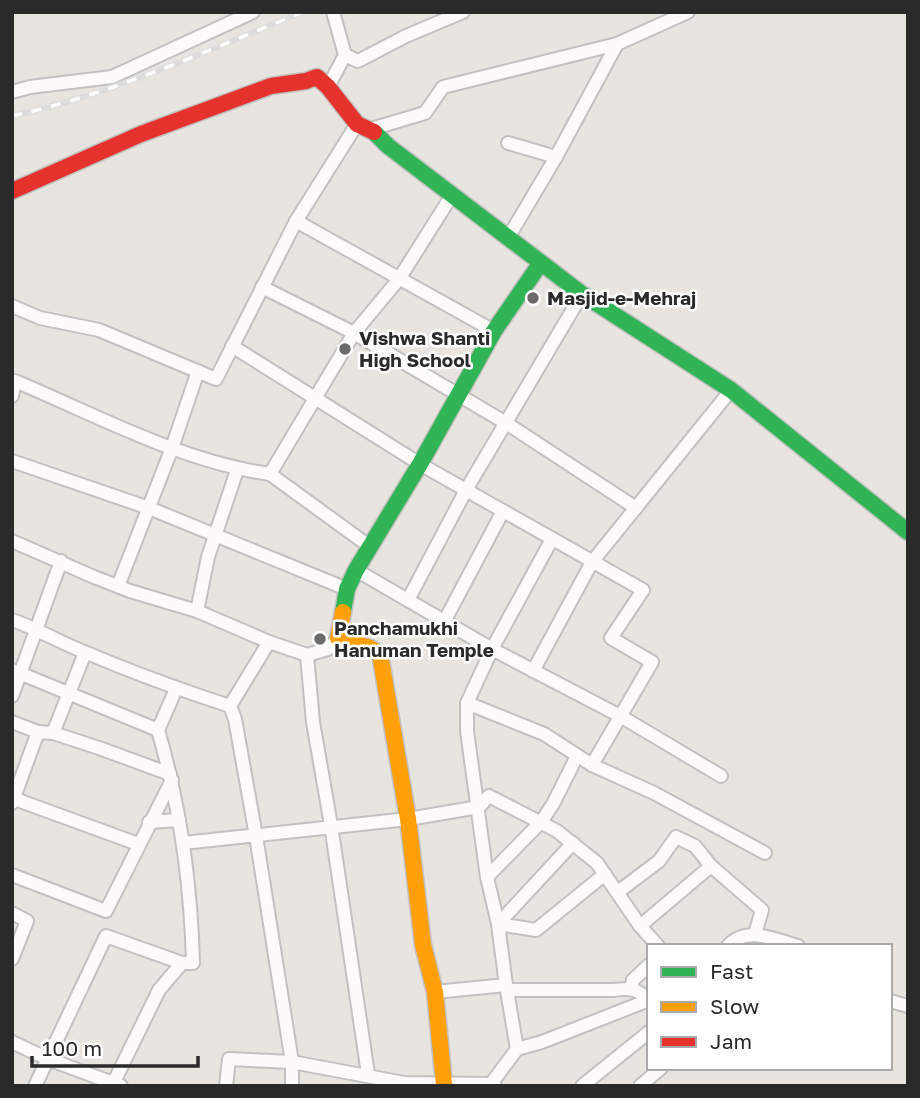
<svg xmlns="http://www.w3.org/2000/svg" width="920" height="1098" font-family="'Golos Text',sans-serif">
  <style>
    .lines { fill: none; stroke-linecap: round; stroke-linejoin: round }
    .street-casing { stroke: #c2c1c1; stroke-width: 16 }
    .fast-casing { stroke: #c2c1c1; stroke-width: 19 }
    .slow-casing { stroke: #c2c1c1; stroke-width: 19 }
    .jam-casing { stroke: #c2c1c1; stroke-width: 19 }
    .street { stroke: #fcfbfa; stroke-width: 12 }
    .fast { stroke: #30b455; stroke-width: 16 }
    .slow { stroke: #ff9f0a; stroke-width: 16 }
    .jam { stroke: #e5322d; stroke-width: 16 }
    .rail-casing { stroke: #deddde; stroke-width: 6 }
    .rail { stroke: #fff; stroke-width: 3.5; stroke-dasharray: 10; stroke-linecap: butt }
    .poi-dot { fill: #6c6b6a; stroke: #fff; stroke-width: 2.5 }
    .labels { text-anchor: middle; stroke-width: 5; stroke-linejoin: round; paint-order: stroke }
    .poi-label { font-size: 19px; font-weight: bold; fill: #2a2a2a; stroke: #fff; text-anchor: start }
  </style>
  <rect width="100%" height="100%" fill="#e8e4e0"/>
  <g class="lines">
    <defs>
      <g id="street">
        <path d="M 345,55 L 358,61 L 406,36 L 463,12"/>
        <path d="M 328,87 L 345,55 L 333,12"/>
        <path d="M 12,92 L 30,87 L 112,77 L 253,12"/>
        <path d="M 371,129 L 425,113 L 443,87 L 617,44"/>
        <path d="M 508,143 L 556,157"/>
        <path d="M 296,221 L 494,331"/>
        <path d="M 508,238 L 556,157 L 617,44 L 688,12"/>
        <path d="M 262,287 L 354,333 L 506,423 L 636,508"/>
        <path d="M 12,306 L 40,318 L 99,330 L 216,379 L 296,221 L 357,124"/>
        <path d="M 232,346 L 420,464 L 643,590 L 611,638 L 652,662 L 592,765"/>
        <path d="M 12,396 L 15,381 C 96,415 182,462 270,474 L 354,333 L 399,279 L 452,195"/>
        <path d="M 12,461 L 149,508 L 347,589"/>
        <path d="M 270,474 L 369,546"/>
        <path d="M 12,541 L 94,577 L 130,591 L 197,611 L 269,642 L 307,655 L 313,722 L 331,825 L 368,1074"/>
        <path d="M 356,570 L 492,649 L 622,717 L 721,776"/>
        <path d="M 118,586 L 172,448 L 198,371"/>
        <path d="M 408,600 L 466,490 L 582,294"/>
        <path d="M 197,611 L 208,557 L 237,470"/>
        <path d="M 12,620 C 38,629 61,643 87,653 C 134,673 181,690 230,706 L 235,719 L 256,836 L 292,1062 L 292,1086"/>
        <path d="M 445,620 L 503,511"/>
        <path d="M 307,655 L 328,649 L 338,638"/>
        <path d="M 12,670 L 158,730"/>
        <path d="M 533,671 L 592,562 L 731,390"/>
        <path d="M 12,696 L 61,561"/>
        <path d="M 467,703 L 544,734 L 592,765 L 654,793 L 765,853"/>
        <path d="M 230,706 L 269,642"/>
        <path d="M 12,722 L 38,732 L 53,733 L 99,748 L 170,774"/>
        <path d="M 53,733 L 85,653"/>
        <path d="M 12,798 L 138,844"/>
        <path d="M 12,803 L 38,732"/>
        <path d="M 149,822 L 179,820"/>
        <path d="M 183,843 L 408,819 L 479,807 L 489,796 L 557,831 L 597,863 L 640,926 L 658,946"/>
        <path d="M 12,875 L 106,911 L 172,780"/>
        <path d="M 487,877 L 541,822 L 553,804 L 577,756"/>
        <path d="M 618,892 L 659,861 L 676,837 L 695,846 L 711,866"/>
        <path d="M 12,913 L 27,921 L 12,959"/>
        <path d="M 498,924 L 536,930 L 605,874"/>
        <path d="M 498,924 L 573,843"/>
        <path d="M 640,926 L 711,866 L 762,910 L 755,934"/>
        <path d="M 728,946 C 746,925 776,940 798,946"/>
        <path d="M 631,988 L 633,980 L 649,965"/>
        <path d="M 507,990 L 613,990 C 630,988 636,988 649,1000"/>
        <path d="M 435,992 L 506,985"/>
        <path d="M 890,1001 L 908,1006"/>
        <path d="M 12,1042 L 48,1059 L 121,1086"/>
        <path d="M 517,1049 L 506,985 L 498,924 L 487,877 L 467,731 L 467,703 L 492,649 L 552,539"/>
        <path d="M 491,1084 L 517,1049 L 542,1042 L 649,1000"/>
        <path d="M 35,1086 L 106,936 L 182,963 L 193,963 C 191,884 180,806 158,730 L 176,689"/>
        <path d="M 112,1086 L 159,990 L 182,963"/>
        <path d="M 226,1086 L 229,1059 L 292,1062 L 404,1083 L 491,1084 L 495,1086"/>
        <path d="M 582,1086 L 649,1032"/>
        <path d="M 640,1086 L 661,1068"/>
      </g>
      <g id="fast">
        <path d="M 374,132 L 388,146 L 582,294 L 731,390 L 908,532"/>
        <path d="M 343,612 L 347,589 L 356,570 L 420,464 L 494,331 L 540,264"/>
      </g>
      <path id="slow" d="M 343,612 L 338,638 L 370,648 L 380,654 L 408,819 L 423,945 L 435,992 L 444,1084"/>
      <path id="jam" d="M 12,191 L 141,134 L 271,86 L 306,81 L 317,77 L 328,87 L 357,124 L 374,132"/>
    </defs>
    <use href="#street" class="street-casing"/>
    <use href="#fast" class="fast-casing"/>
    <use href="#slow" class="slow-casing"/>
    <use href="#jam" class="jam-casing"/>
    <use href="#street" class="street"/>
    <use href="#fast" class="fast"/>
    <use href="#slow" class="slow"/>
    <use href="#jam" class="jam"/>
    <defs>
      <path id="rail" d="M 12,116 C 113,94 208,50 303,12"/>
    </defs>
    <use href="#rail" class="rail-casing"/>
    <use href="#rail" class="rail"/>
  </g>
  <g class="poi-dot">
    <circle cx="533" cy="298" r="7"/>
    <circle cx="345" cy="349" r="7"/>
    <circle cx="320" cy="639" r="7"/>
  </g>
  <g class="labels">
    <g class="poi-label">
      <text x="547" y="305">Masjid-e-Mehraj</text>
      <text x="359" y="345">Vishwa Shanti<tspan x="359" dy="22">High School</tspan></text>
      <text x="334" y="635">Panchamukhi<tspan x="334" dy="22">Hanuman Temple</tspan></text>
    </g>
  </g>
  <rect width="920" height="1098" fill="none" stroke="#2a2a2a" stroke-width="28"/>
  <rect x="647" y="944" width="245" height="126" fill="#ffffff" stroke="#aaaaaa" stroke-width="2"/>
  <rect x="661" y="967" width="35" height="10" fill="#30b455" stroke="#aaaaaa" stroke-width="2"/>
  <text x="710" y="979" font-size="21" fill="#2a2a2a">Fast</text>
  <rect x="661" y="1002" width="35" height="10" fill="#ff9f0a" stroke="#aaaaaa" stroke-width="2"/>
  <text x="710" y="1014" font-size="21" fill="#2a2a2a">Slow</text>
  <rect x="661" y="1037" width="35" height="10" fill="#e5322d" stroke="#aaaaaa" stroke-width="2"/>
  <text x="710" y="1049" font-size="21" fill="#2a2a2a">Jam</text>
  <path d="M32 1056v10h166v-10" fill="none" stroke="#2a2a2a" stroke-width="3.5"/>
  <text x="42" y="1056" font-size="21" fill="#2a2a2a" stroke="#ffffff" stroke-width="5" paint-order="stroke">100 m</text>
</svg>
